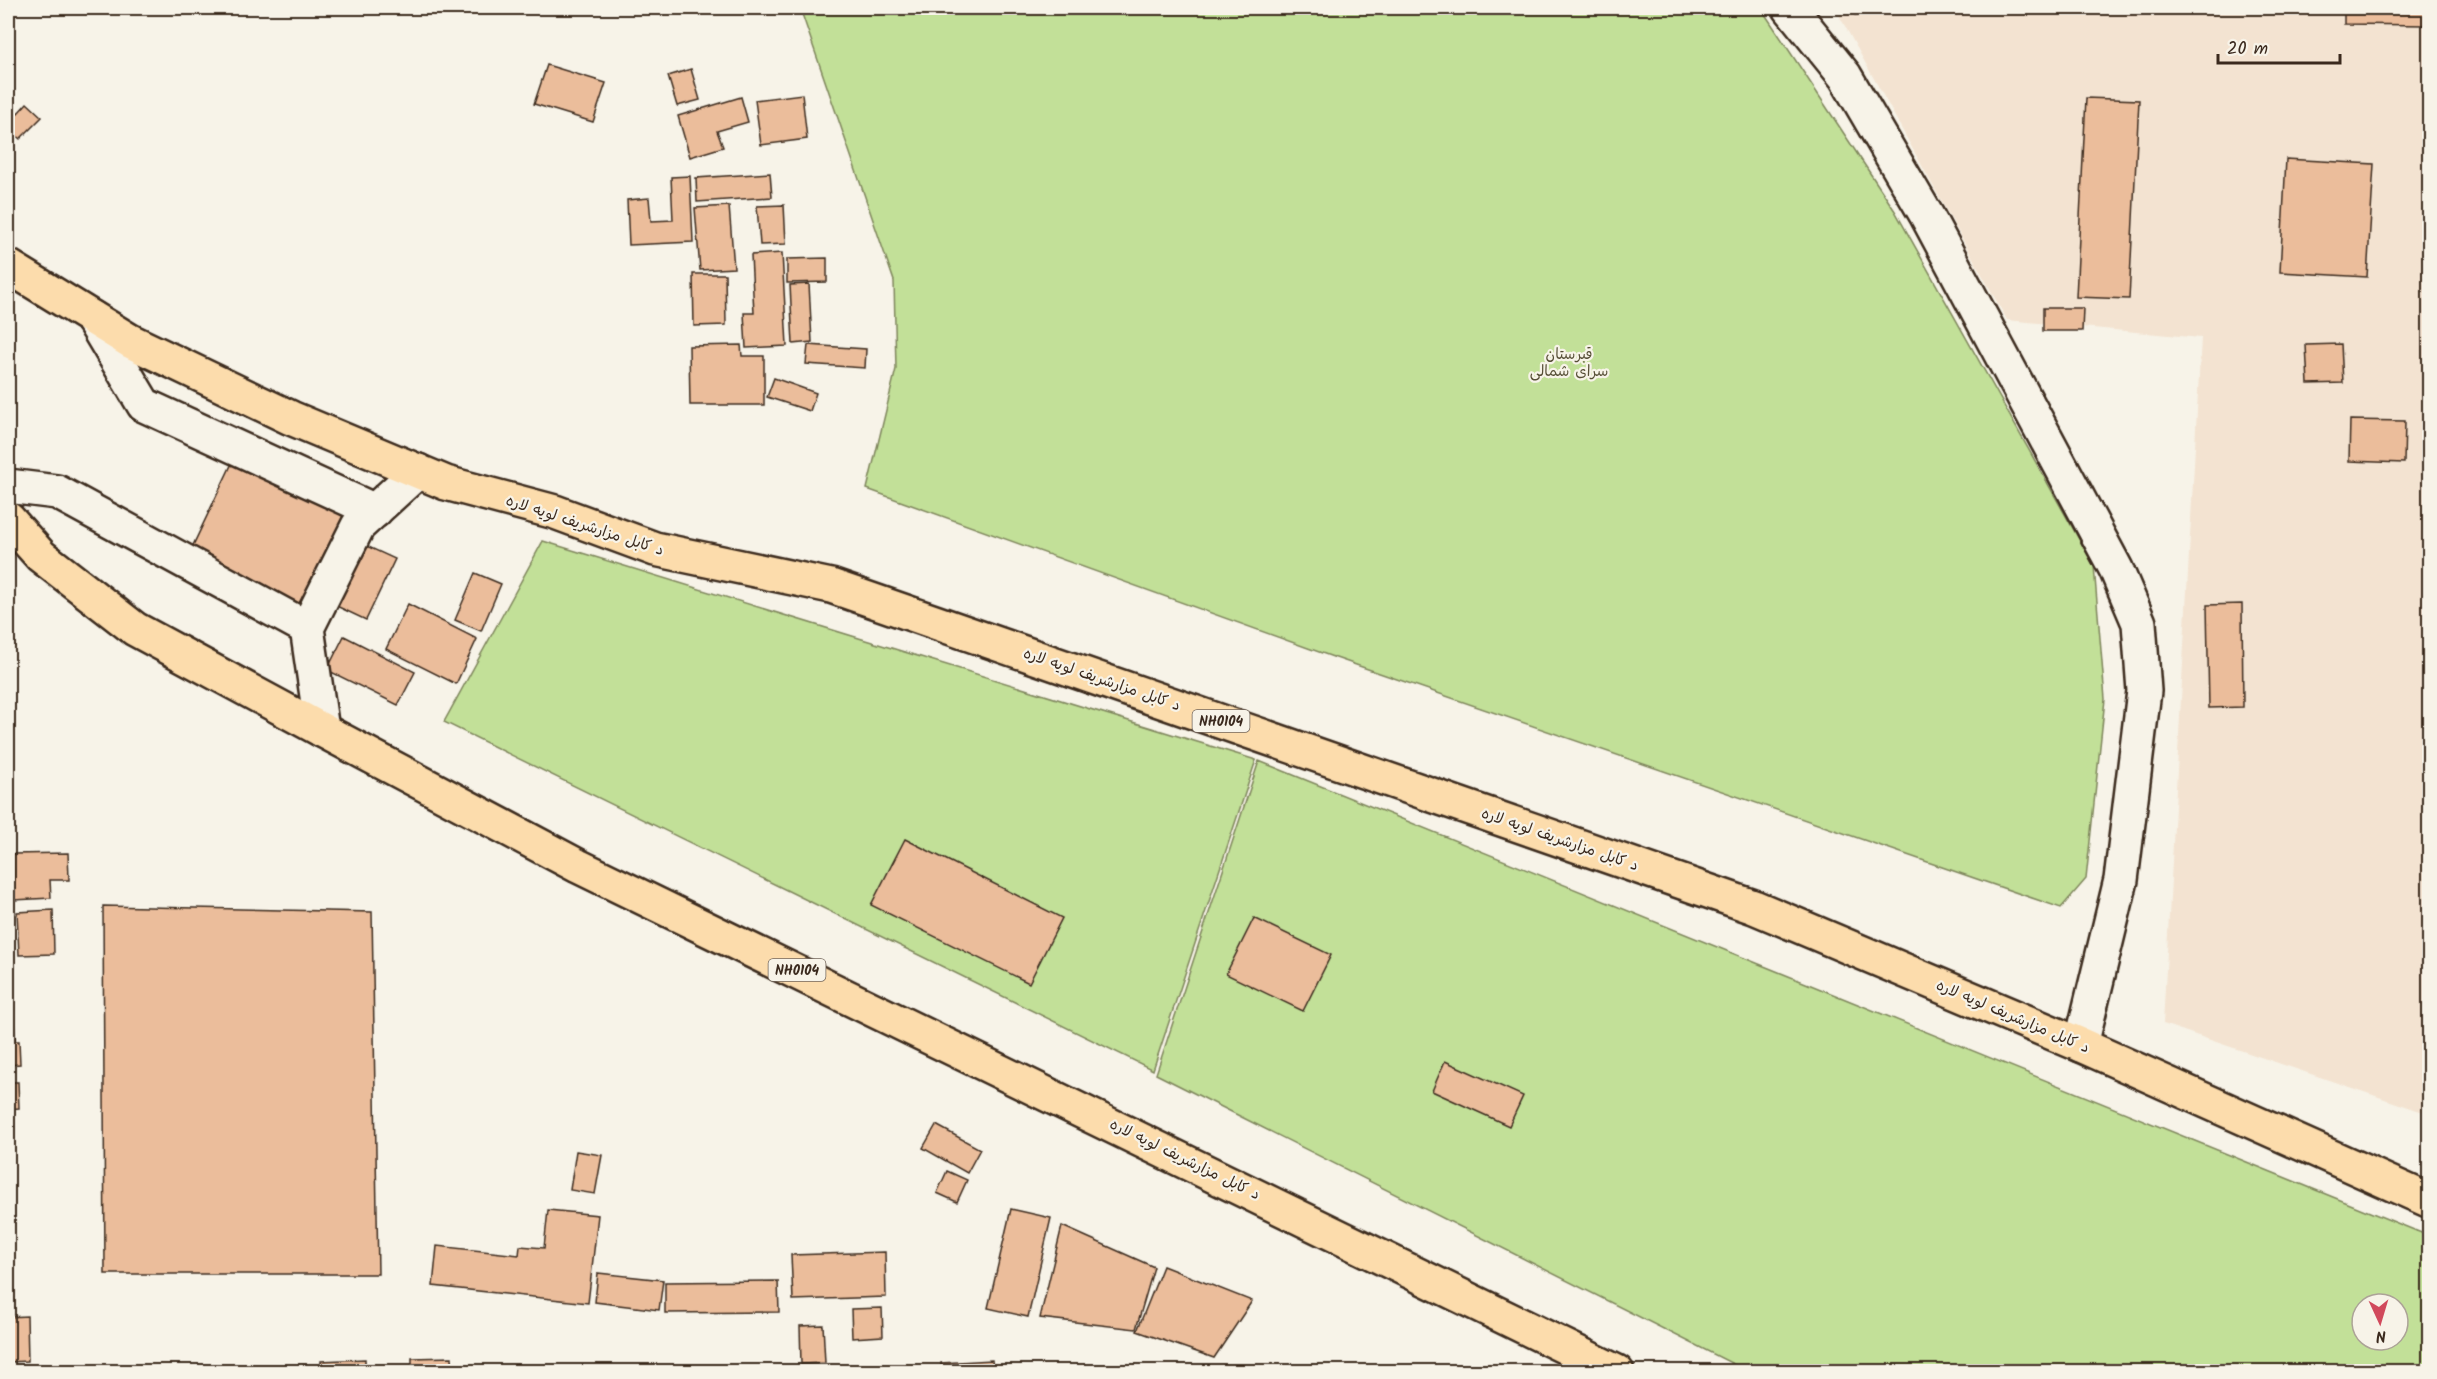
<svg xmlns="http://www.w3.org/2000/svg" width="2437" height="1379" font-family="Kalam,'Playpen Sans Arabic',sans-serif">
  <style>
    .built { fill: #f3e3d1 }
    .green { fill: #c2e098; stroke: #7e855b; stroke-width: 1.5; fill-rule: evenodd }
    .building { fill: #ebbd9b; stroke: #3b2a1e; stroke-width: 1.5 }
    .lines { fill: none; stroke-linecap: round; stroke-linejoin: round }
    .minor-casing { stroke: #3b2a1e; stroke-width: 38 }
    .highway-casing { stroke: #3b2a1e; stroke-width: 38 }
    .minor { stroke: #f7f3e8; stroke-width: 33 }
    .highway { stroke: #fcdcac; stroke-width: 33 }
    .labels { text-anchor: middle; stroke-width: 4.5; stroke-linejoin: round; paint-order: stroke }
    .shield { fill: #f7f3e8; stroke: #73665b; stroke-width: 1.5 }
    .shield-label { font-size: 14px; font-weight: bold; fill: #3b2a1e }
    .park-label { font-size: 15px; fill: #564e36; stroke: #f7f3e8 }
    .street-label { font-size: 15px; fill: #3b2a1e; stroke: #f7f3e8 }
  </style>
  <rect width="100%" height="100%" fill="#f7f3e8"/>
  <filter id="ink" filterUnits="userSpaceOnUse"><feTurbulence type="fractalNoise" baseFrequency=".0167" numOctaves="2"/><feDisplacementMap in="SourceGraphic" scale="12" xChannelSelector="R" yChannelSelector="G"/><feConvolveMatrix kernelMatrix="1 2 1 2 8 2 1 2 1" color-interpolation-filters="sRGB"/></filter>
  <g filter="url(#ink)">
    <path class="built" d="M 1835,8 L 2429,8 L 2429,1114 L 2163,1024 L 2201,338 L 2007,320 Z"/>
    <g class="green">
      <path d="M 800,8 L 1761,8 L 1895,211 L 2094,566 L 2105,699 L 2086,879 L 2061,908 L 1333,657 L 867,489 L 896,369 L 894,281 Z"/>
      <path d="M 543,541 L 1256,760 L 1153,1070 L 444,722 Z"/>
      <path d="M 1259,761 L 2429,1236 L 2429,1371 L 1747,1371 L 1156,1074 ZM 2362,1304 L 2398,1304 L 2398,1340 L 2362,1340 Z"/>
    </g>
    <g class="building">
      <path d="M 1854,8 L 1912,8 L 1855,15 Z"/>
      <path d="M 2344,8 L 2426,8 L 2426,25 L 2344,24 Z"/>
      <path d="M 547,65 L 606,83 L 593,122 L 534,104 Z"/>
      <path d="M 691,69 L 700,100 L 677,106 L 668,76 Z"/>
      <path d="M 802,94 L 807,139 L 761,145 L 755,100 Z"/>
      <path d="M 741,97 L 748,122 L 717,131 L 723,147 L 690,157 L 678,116 Z"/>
      <path d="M 2086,98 L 2139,100 L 2129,299 L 2076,297 Z"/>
      <path d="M 27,103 L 42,117 L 20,139 L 8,128 L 8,124 Z"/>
      <path d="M 2286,159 L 2374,164 L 2367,277 L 2280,272 Z"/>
      <path d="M 770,173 L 772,197 L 697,202 L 696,178 Z"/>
      <path d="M 690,176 L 693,242 L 629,245 L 627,200 L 649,198 L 651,221 L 673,220 L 671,177 Z"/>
      <path d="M 784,205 L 786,244 L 760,245 L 757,206 Z"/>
      <path d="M 729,206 L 734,268 L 700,270 L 695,208 Z"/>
      <path d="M 782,253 L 787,346 L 746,348 L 744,313 L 754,313 L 751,255 Z"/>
      <path d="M 827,258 L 827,282 L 787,283 L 787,259 Z"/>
      <path d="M 693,274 L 725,274 L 726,325 L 694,326 Z"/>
      <path d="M 809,284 L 812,342 L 793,344 L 790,285 Z"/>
      <path d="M 2043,308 L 2083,308 L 2082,331 L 2043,331 Z"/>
      <path d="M 2341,344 L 2343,383 L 2308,384 L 2306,345 Z"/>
      <path d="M 741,345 L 742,356 L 764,356 L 764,405 L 690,405 L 689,346 Z"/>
      <path d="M 808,345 L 866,349 L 865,368 L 806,364 Z"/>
      <path d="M 774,378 L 816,393 L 810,411 L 767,397 Z"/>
      <path d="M 2350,420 L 2405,421 L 2404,463 L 2349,461 Z"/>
      <path d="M 234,459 L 348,511 L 338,533 L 395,559 L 366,620 L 309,593 L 301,609 L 188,556 Z"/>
      <path d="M 2430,533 L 2430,599 L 2427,599 Z"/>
      <path d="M 475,573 L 501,584 L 481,631 L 455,620 Z"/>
      <path d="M 408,604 L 477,639 L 456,684 L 386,649 Z"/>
      <path d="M 2242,604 L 2243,707 L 2209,708 L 2207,605 Z"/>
      <path d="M 344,636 L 415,672 L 398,705 L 327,670 Z"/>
      <path d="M 905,839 L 1062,918 L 1029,983 L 871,905 Z"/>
      <path d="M 68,853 L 69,880 L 50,880 L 51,898 L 14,900 L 13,854 Z"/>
      <path d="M 103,906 L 372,912 L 378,1274 L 105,1274 Z"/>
      <path d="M 53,910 L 54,954 L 19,955 L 17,912 Z"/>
      <path d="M 1254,918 L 1331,955 L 1303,1011 L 1226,974 Z"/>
      <path d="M 12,973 L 15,1041 L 19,1041 L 20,1064 L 8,1065 L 8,974 Z"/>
      <path d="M 1445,1061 L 1523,1096 L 1509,1126 L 1432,1091 Z"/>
      <path d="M 8,1082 L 18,1082 L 19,1108 L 8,1109 Z"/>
      <path d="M 936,1125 L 980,1149 L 967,1173 L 923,1148 Z"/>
      <path d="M 576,1151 L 602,1155 L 595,1194 L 570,1190 Z"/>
      <path d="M 947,1171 L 967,1180 L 957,1202 L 937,1193 Z"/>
      <path d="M 1011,1209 L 1051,1218 L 1028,1317 L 988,1308 Z"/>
      <path d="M 548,1210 L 598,1215 L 588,1303 L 433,1286 L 437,1246 L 519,1255 L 520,1246 L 544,1248 Z"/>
      <path d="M 1062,1226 L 1154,1267 L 1136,1329 L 1040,1318 Z"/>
      <path d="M 885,1252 L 886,1297 L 793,1300 L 791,1255 Z"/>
      <path d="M 1163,1266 L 1252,1301 L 1214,1358 L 1137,1331 Z"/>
      <path d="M 598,1273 L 663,1280 L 659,1310 L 595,1302 Z"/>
      <path d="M 778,1281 L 779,1312 L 665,1313 L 665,1282 Z"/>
      <path d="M 882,1308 L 883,1336 L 852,1338 L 851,1309 Z"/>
      <path d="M 27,1316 L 28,1361 L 8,1362 L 8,1317 Z"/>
      <path d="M 823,1325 L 825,1363 L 801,1364 L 800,1326 Z"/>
      <path d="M 452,1357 L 453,1372 L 412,1372 L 412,1358 Z"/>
      <path d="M 365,1359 L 365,1372 L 321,1372 L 321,1361 Z"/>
      <path d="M 992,1360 L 993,1372 L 941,1372 L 941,1363 Z"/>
      <path d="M 309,1365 L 309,1372 L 280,1372 L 280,1366 Z"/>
    </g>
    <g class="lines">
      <defs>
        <g id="minor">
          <path d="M 1790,8 L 1845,76 L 1927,216 L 2116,569 L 2139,623 L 2144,691 L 2121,880 L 2081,1045"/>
          <path d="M 92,318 L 144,405 L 375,511"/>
          <path d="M 8,486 L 57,492 L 307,628"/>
          <path d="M 322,730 L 307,628 L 358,526 L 418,471"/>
        </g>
        <g id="highway">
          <path d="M 8,266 L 130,341 L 291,418 L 446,483 L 555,512 L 655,549 L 831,586 L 1754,907 L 2081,1045 L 2430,1201"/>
          <path d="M 8,519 L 41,556 L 135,629 L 322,730 L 578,866 L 1617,1372"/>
        </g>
      </defs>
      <use href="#minor" class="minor-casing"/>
      <use href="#highway" class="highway-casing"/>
      <use href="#minor" class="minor"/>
      <use href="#highway" class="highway"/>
    </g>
  </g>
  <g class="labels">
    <g class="shield">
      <rect x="1192.5" y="710" width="57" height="22" rx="4.5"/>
      <rect x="768.5" y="959" width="57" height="22" rx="4.5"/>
    </g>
    <g class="shield-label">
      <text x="1221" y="726">NH0104</text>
      <text x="797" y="975">NH0104</text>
    </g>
    <g class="park-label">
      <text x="1569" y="359">قبرستان<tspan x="1569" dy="17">سرای شمالی</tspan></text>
    </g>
    <g class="street-label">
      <text transform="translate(585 525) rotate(18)" y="5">د کابل مزارشریف لویه لاره</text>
      <text transform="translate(1102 679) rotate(19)" y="5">د کابل مزارشریف لویه لاره</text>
      <text transform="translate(1560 839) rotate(19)" y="5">د کابل مزارشریف لویه لاره</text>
      <text transform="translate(2013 1016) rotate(23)" y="5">د کابل مزارشریف لویه لاره</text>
      <text transform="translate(1185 1159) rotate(26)" y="5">د کابل مزارشریف لویه لاره</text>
    </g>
  </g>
  <rect width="2437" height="1379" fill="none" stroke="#f7f3e8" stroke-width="30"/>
  <rect x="15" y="15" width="2407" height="1349" fill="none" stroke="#3b2a1e" stroke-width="2" filter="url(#ink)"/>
  <g transform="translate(2380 1322) rotate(176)"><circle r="28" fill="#f7f3e8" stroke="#aca397" stroke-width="1.5"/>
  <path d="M0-4.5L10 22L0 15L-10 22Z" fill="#d1495b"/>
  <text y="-9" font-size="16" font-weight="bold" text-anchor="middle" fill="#3b2a1e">N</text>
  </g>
  <path d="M2218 54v9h122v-9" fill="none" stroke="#3b2a1e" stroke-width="3"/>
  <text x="2227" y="54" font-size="18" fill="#3b2a1e" stroke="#f7f3e8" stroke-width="4.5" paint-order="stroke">20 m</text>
</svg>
